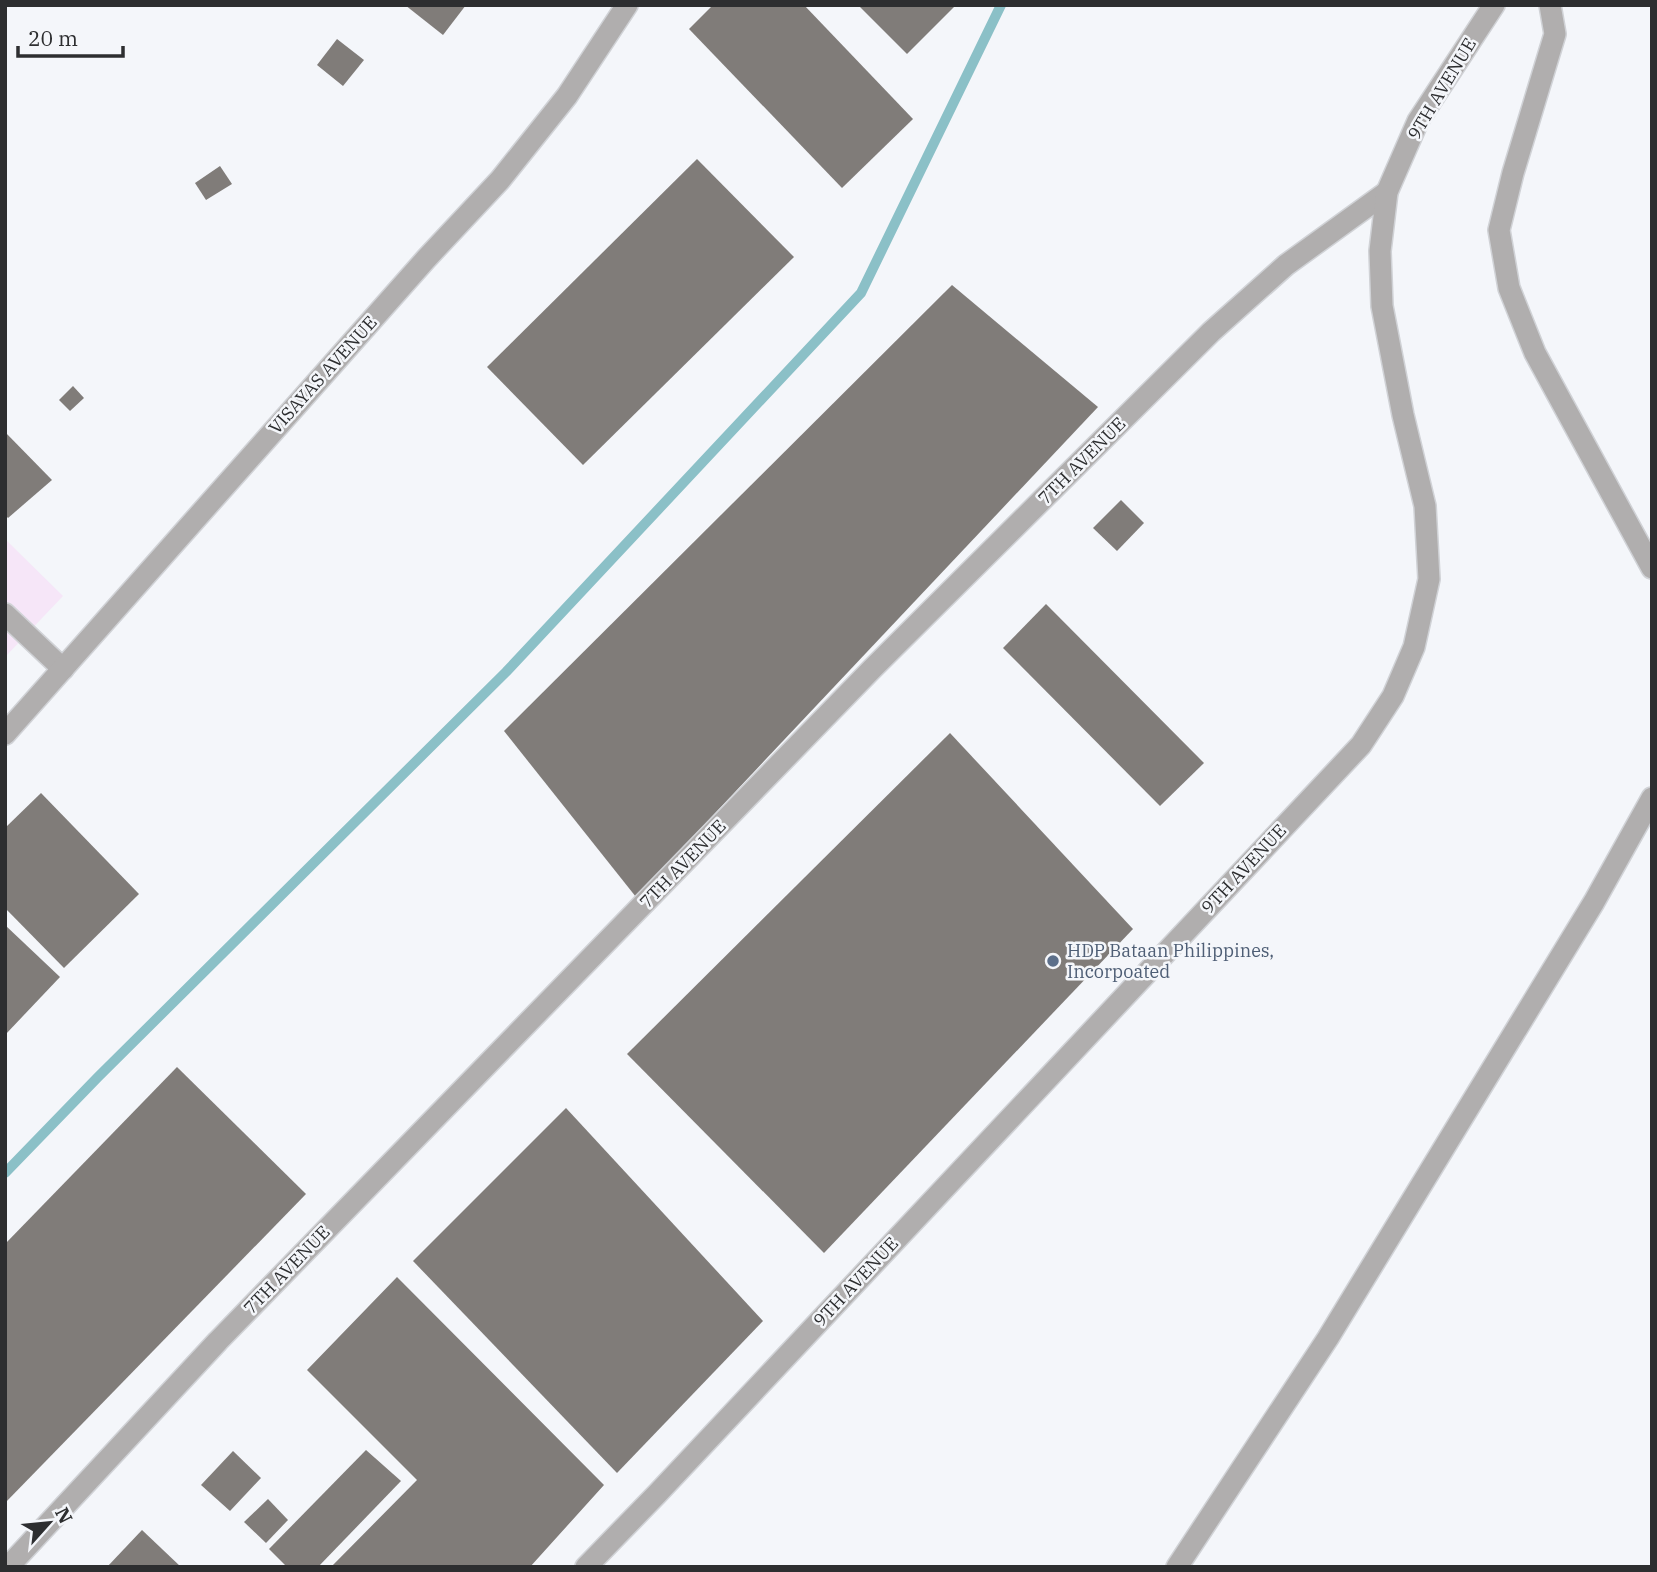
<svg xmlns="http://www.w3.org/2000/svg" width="1657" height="1572" font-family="'IBM Plex Serif',serif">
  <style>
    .industrial { fill: #f6e6f8 }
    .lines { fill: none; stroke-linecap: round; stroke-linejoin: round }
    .stream { stroke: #8bc0c7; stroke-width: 10 }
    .building { fill: #807c79 }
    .minor-casing { stroke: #d0d2d6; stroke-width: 24 }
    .minor { stroke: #b0aeae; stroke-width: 21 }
    .service-dot { fill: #5c6f8a; stroke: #f4f6fa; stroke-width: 2.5 }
    .labels { text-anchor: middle; stroke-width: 5; stroke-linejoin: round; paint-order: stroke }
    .street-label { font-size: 18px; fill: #2d2e30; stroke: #f4f6fa }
    .service-label { font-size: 18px; fill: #4e5e75; stroke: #f4f6fa; text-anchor: start }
  </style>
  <rect width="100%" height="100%" fill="#f4f6fa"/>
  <path class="industrial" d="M 5,539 L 63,596 L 5,657 Z"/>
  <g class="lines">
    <path class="stream" d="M 5,1173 L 98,1077 L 506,672 L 861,293 L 1001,5"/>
  </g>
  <g class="building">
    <path d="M 405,5 L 466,5 L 443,35 Z"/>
    <path d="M 713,5 L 804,5 L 913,119 L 842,188 L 689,29 Z"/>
    <path d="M 858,5 L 956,5 L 907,54 Z"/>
    <path d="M 337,39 L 364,60 L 343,86 L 317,65 Z"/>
    <path d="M 697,159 L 794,257 L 583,465 L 487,367 Z"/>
    <path d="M 220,166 L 232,184 L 206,200 L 195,183 Z"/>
    <path d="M 952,285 L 1098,407 L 636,897 L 504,731 Z"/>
    <path d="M 73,386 L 84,398 L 70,411 L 59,400 Z"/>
    <path d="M 5,432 L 52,480 L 8,518 L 5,515 Z"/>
    <path d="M 1121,500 L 1144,523 L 1117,551 L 1093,528 Z"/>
    <path d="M 1046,604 L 1204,763 L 1160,806 L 1003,648 Z"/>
    <path d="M 950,733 L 1133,929 L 824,1253 L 627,1054 Z"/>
    <path d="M 41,793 L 139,894 L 64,968 L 5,908 L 5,828 Z"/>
    <path d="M 5,925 L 60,977 L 5,1035 Z"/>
    <path d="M 177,1067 L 306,1194 L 5,1503 L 5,1244 Z"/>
    <path d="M 566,1108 L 763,1321 L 617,1473 L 413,1261 Z"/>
    <path d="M 397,1277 L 604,1485 L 530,1567 L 331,1567 L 417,1480 L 307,1370 Z"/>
    <path d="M 366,1450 L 401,1481 L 318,1567 L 287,1567 L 269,1549 Z"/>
    <path d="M 233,1451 L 261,1478 L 230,1511 L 201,1485 Z"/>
    <path d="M 268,1499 L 288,1520 L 266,1543 L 244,1522 Z"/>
    <path d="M 142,1530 L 181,1567 L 107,1567 Z"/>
  </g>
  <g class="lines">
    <defs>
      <g id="minor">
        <path d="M 1550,5 L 1555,34 L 1513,173 L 1499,230 L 1509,288 L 1535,353 L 1652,568"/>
        <path d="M 5,614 L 63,669"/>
        <path d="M 5,734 L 426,259 L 500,180 L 567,96 L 627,5"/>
        <path d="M 8,1567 L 218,1341 L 872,669 L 1211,332 L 1286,265 L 1387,192"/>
        <path d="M 586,1567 L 657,1494 L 1361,745 L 1393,696 L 1414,647 L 1429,579 L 1425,506 L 1403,415 L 1382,306 L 1380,251 L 1387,192 L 1418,121 L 1494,5"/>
        <path d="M 1177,1567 L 1328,1338 L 1594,902 L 1652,798"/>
      </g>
    </defs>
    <use href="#minor" class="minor-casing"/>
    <use href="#minor" class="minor"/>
  </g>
  <circle class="service-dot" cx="1053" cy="961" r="7"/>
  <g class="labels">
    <g class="street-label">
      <text transform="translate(1442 89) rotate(-59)" y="6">9TH AVENUE</text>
      <text transform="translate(323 375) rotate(-48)" y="6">VISAYAS AVENUE</text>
      <text transform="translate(1082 461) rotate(-45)" y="6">7TH AVENUE</text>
      <text transform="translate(683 864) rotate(-46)" y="6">7TH AVENUE</text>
      <text transform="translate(1244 869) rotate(-47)" y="6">9TH AVENUE</text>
      <text transform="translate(287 1270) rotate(-46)" y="6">7TH AVENUE</text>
      <text transform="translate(856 1282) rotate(-47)" y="6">9TH AVENUE</text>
    </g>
    <g class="service-label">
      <text x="1067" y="957">HDP Bataan Philippines,<tspan x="1067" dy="21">Incorpoated</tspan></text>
    </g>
  </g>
  <rect width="1657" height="1572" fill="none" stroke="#2d2e30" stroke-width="14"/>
  <g transform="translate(49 1523) rotate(63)" stroke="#f4f6fa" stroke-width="5" paint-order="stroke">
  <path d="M0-5L12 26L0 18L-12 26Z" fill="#2d2e30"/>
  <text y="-10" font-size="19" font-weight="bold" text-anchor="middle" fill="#2d2e30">N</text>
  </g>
  <path d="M18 46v10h105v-10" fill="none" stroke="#2d2e30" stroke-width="3.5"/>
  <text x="28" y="46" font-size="21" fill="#2d2e30" stroke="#f4f6fa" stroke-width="5" paint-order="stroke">20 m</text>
</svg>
